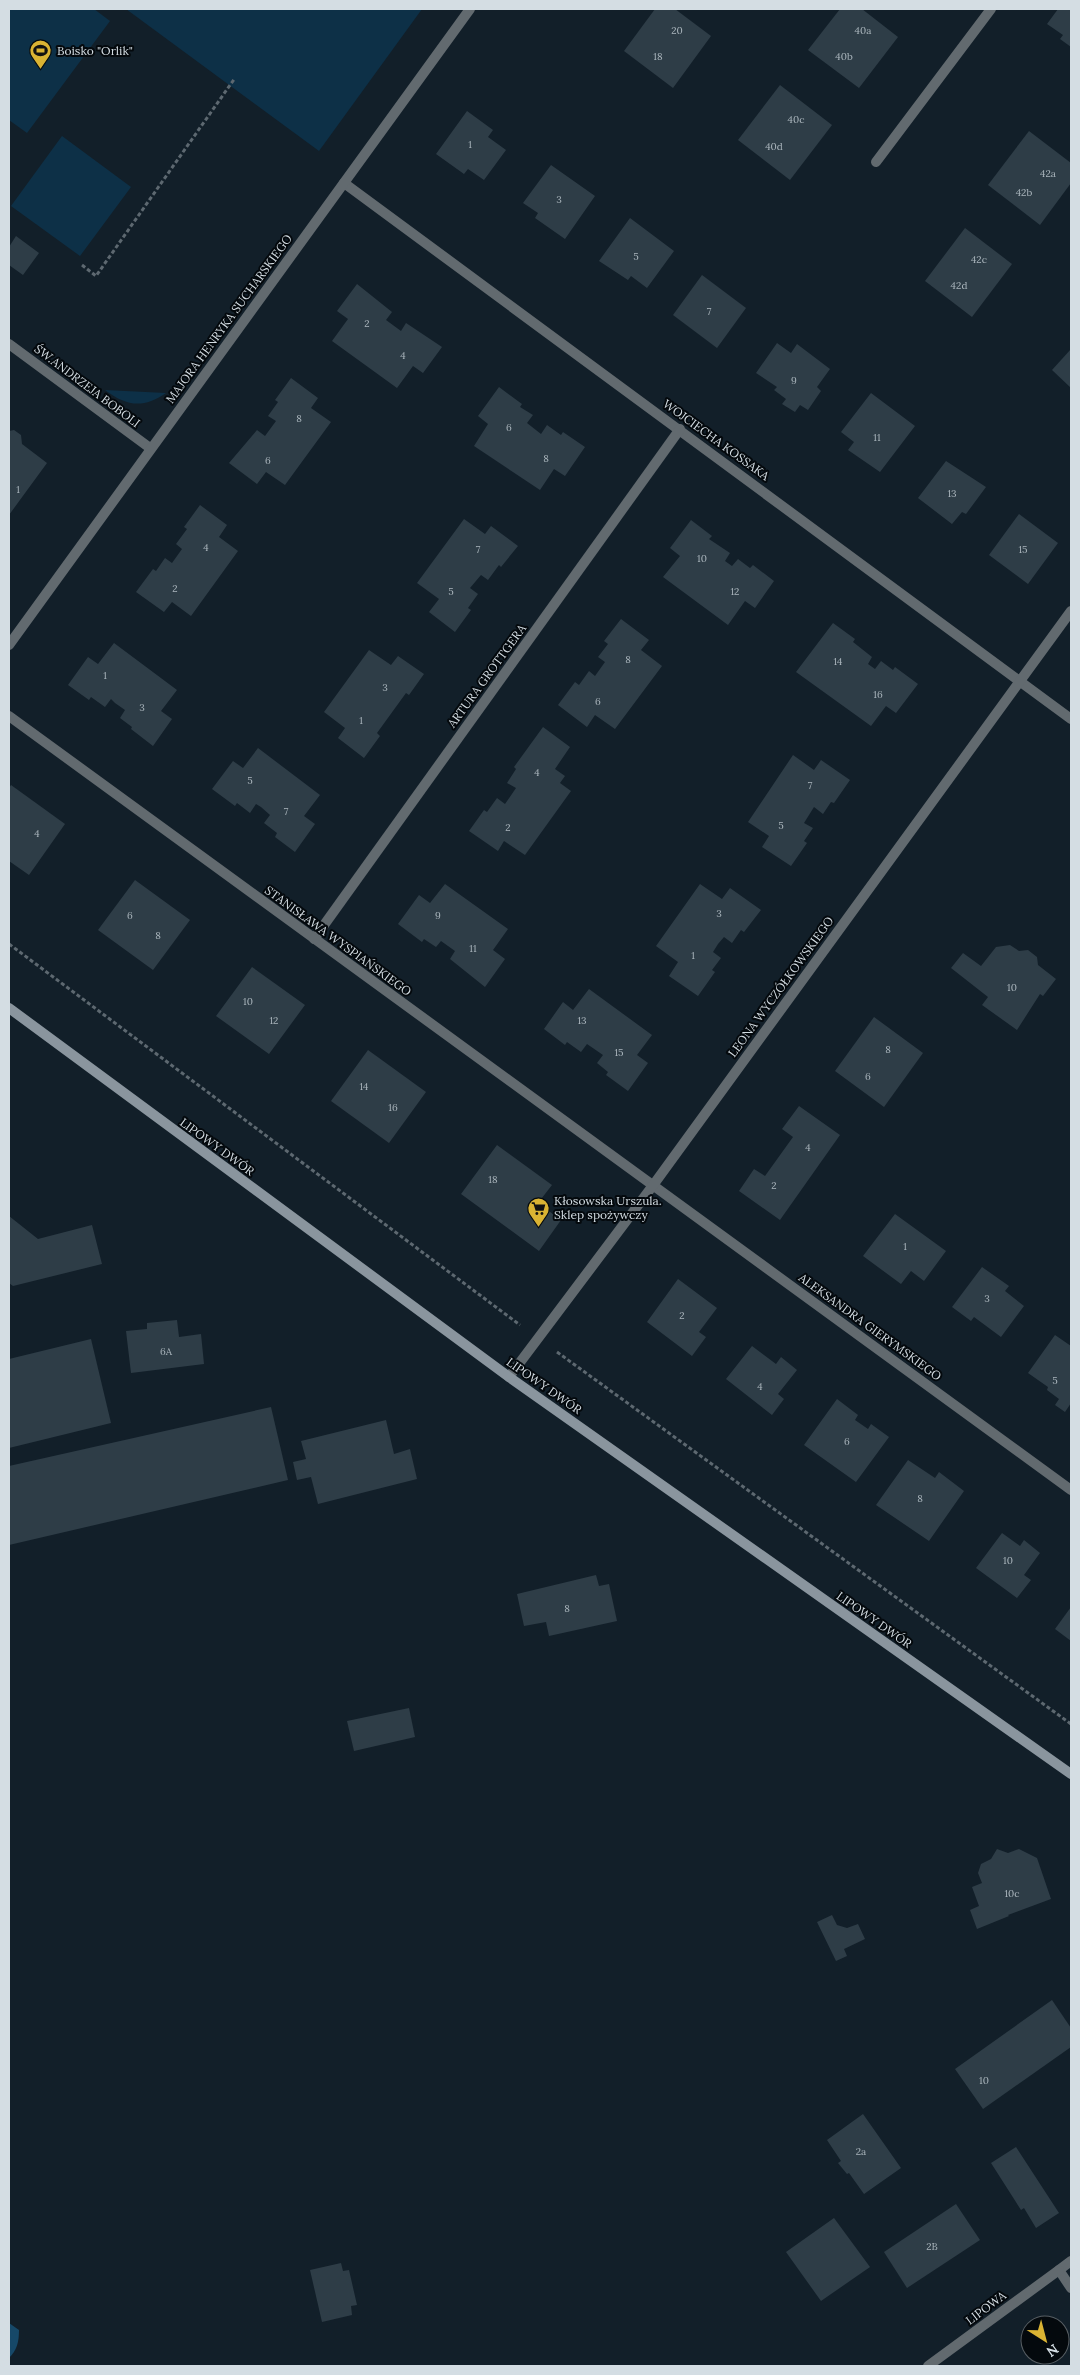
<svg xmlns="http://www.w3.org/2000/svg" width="1080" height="2375" font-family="Lora,serif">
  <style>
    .green { fill: #0d3047 }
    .water { fill: #164868 }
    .building { fill: #2e3d47 }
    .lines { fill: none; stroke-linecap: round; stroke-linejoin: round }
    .path { stroke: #5d6870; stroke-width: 3; stroke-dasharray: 4 2.5; stroke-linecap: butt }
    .street { stroke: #626a6f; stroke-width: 10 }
    .secondary { stroke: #8a959e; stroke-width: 10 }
    .labels { text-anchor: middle; stroke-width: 4; stroke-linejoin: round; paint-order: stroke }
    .number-label { font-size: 10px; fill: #aab5bc }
    .poi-label { font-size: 12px; fill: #d4dde3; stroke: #04090d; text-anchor: start }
    .street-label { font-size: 12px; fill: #d4dde3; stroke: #04090d }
  </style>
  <rect width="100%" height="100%" fill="#121f29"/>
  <g class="green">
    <path d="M 9,9 L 94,9 L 110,21 L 27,133 L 9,120 Z"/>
    <path d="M 126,9 L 422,9 L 319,151 Z"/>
    <path d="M 62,136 L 131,187 L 80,256 L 11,206 Z"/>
    <path d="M 105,390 L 166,393 C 143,409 126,406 105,390 Z"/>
  </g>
  <path class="water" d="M 9,2323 L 19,2330 C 19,2342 17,2350 9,2358 Z"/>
  <g class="building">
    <path d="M 655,9 L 675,9 L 711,36 L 673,88 L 624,51 Z"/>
    <path d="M 840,9 L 862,9 L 898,37 L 859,88 L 808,50 Z"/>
    <path d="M 1058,9 L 1071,9 L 1071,47 L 1060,39 L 1063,35 L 1047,24 Z"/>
    <path d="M 780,85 L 832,125 L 790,180 L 738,140 Z"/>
    <path d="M 467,111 L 493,130 L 488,137 L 506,150 L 484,180 L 468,169 L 464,174 L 436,154 Z"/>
    <path d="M 1029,131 L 1071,163 L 1071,183 L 1040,225 L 988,185 Z"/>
    <path d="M 551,165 L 595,196 L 565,239 L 535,218 L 538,213 L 523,203 Z"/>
    <path d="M 630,218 L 674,251 L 647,288 L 631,276 L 628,280 L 599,261 Z"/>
    <path d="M 965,228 L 1012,264 L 972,317 L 925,281 Z"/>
    <path d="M 16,236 L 39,253 L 23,275 L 9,265 L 9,247 Z"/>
    <path d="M 702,275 L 746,308 L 717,348 L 673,315 Z"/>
    <path d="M 357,284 L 392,312 L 386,320 L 401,331 L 406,323 L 442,347 L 423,373 L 413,366 L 397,388 L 332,341 L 348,319 L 337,311 Z"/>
    <path d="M 777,343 L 791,353 L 797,344 L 830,369 L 817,387 L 821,391 L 808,410 L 800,405 L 795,412 L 782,404 L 786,399 L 774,390 L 777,387 L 756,373 Z"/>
    <path d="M 1071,349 L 1071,388 L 1052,370 Z"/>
    <path d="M 291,378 L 318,398 L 311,408 L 331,422 L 285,485 L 266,472 L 257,484 L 229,463 L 257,430 L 265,436 L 276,421 L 268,416 L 278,402 L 275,400 Z"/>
    <path d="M 499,387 L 522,404 L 520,407 L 533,415 L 527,423 L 541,434 L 547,425 L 561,435 L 563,432 L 585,447 L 565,476 L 554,469 L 540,490 L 474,446 L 488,424 L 478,416 Z"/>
    <path d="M 871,393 L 915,426 L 880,472 L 848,450 L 854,442 L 841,432 Z"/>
    <path d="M 14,430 L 21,435 L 22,444 L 47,463 L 9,515 L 9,431 Z"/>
    <path d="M 946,461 L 986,487 L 966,514 L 962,512 L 952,524 L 918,498 Z"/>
    <path d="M 200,505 L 227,525 L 219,537 L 238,551 L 191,616 L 172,602 L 164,612 L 136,592 L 153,569 L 156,571 L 165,558 L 172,563 L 182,549 L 176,544 L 187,529 L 184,527 Z"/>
    <path d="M 1019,514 L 1058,543 L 1028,584 L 989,555 Z"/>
    <path d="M 464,519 L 485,534 L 491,526 L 518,546 L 501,567 L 499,565 L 488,580 L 481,575 L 470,588 L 478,594 L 468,608 L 471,610 L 455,632 L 429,612 L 439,599 L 417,583 Z"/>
    <path d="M 691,520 L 712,536 L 709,539 L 730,553 L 725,561 L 732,566 L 738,559 L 750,568 L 753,565 L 774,581 L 755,608 L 745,601 L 728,625 L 663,577 L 680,556 L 670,548 Z"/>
    <path d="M 621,619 L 649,640 L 641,650 L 662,666 L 615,729 L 595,715 L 587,727 L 558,705 L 575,682 L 579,685 L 589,671 L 595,676 L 605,662 L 598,657 L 608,644 L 604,641 Z"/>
    <path d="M 833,623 L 855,639 L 853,642 L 872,657 L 868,664 L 875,669 L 881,661 L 893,670 L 895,667 L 918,684 L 896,713 L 886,706 L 871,726 L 796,672 Z"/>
    <path d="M 114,643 L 177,690 L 161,711 L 172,719 L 153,746 L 131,729 L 132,727 L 120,718 L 125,710 L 115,703 L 111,699 L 105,707 L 91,697 L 89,700 L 68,685 L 88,657 L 98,664 Z"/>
    <path d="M 369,650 L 391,665 L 398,656 L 424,674 L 409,695 L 406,693 L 377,733 L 380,736 L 364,758 L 338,738 L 345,728 L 324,712 Z"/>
    <path d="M 543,727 L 570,747 L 555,769 L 565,776 L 560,783 L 571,791 L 525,855 L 504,841 L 498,851 L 469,831 L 484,810 L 487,812 L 497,798 L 505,804 L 516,788 L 507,783 L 516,769 L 514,767 Z"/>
    <path d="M 258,748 L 320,795 L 304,816 L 315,824 L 295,852 L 275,837 L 277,833 L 264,823 L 270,815 L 261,807 L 256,804 L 250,813 L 237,803 L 235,806 L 212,789 L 233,761 L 243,768 Z"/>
    <path d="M 793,755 L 814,770 L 821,760 L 850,780 L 834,803 L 831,802 L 823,814 L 814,807 L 804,823 L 813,828 L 804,841 L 807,843 L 791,866 L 762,847 L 769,836 L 748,822 Z"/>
    <path d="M 11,785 L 65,824 L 29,875 L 9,861 L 9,788 Z"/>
    <path d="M 135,880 L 190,920 L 153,970 L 98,930 Z"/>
    <path d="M 445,884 L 508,929 L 493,950 L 505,959 L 485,987 L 450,959 L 455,951 L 441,941 L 436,947 L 424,939 L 422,942 L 398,924 L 419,895 L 430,903 Z"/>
    <path d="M 700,884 L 722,899 L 730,888 L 761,910 L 744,932 L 741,930 L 732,943 L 724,937 L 718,944 L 713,952 L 721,958 L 712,970 L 715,972 L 698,996 L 669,976 L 678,962 L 656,946 Z"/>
    <path d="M 1010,945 L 1019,951 L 1028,950 L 1037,957 L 1038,965 L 1056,979 L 1043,996 L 1040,994 L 1017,1030 L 982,1005 L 988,997 L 951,968 L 963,953 L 981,966 L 996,947 Z"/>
    <path d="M 252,967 L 305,1005 L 269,1054 L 216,1016 Z"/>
    <path d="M 589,989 L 652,1035 L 637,1055 L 648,1063 L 628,1091 L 606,1075 L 608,1072 L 597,1063 L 603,1055 L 587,1044 L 581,1052 L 567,1042 L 565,1045 L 544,1029 L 563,1002 L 573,1010 Z"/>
    <path d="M 874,1017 L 923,1053 L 884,1107 L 835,1071 Z"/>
    <path d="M 368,1050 L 426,1092 L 389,1143 L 331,1101 Z"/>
    <path d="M 799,1106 L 840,1135 L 780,1220 L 739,1191 L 754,1169 L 765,1176 L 793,1137 L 782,1129 Z"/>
    <path d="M 497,1145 L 552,1185 L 538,1203 L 561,1220 L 539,1251 L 461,1194 Z"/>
    <path d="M 895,1214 L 946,1251 L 924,1281 L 911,1271 L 901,1284 L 863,1256 Z"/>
    <path d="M 9,1216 L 38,1239 L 92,1225 L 102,1264 L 13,1286 L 9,1283 Z"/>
    <path d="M 982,1267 L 1009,1286 L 1005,1291 L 1024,1306 L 1001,1337 L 974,1317 L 971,1321 L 952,1307 Z"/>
    <path d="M 678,1279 L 717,1308 L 699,1332 L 706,1337 L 692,1356 L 647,1322 Z"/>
    <path d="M 177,1320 L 179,1337 L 201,1334 L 204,1364 L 131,1373 L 126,1331 L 147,1329 L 147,1323 Z"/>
    <path d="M 1055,1335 L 1071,1346 L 1071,1403 L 1065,1412 L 1055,1405 L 1059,1399 L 1047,1390 L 1048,1387 L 1028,1373 Z"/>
    <path d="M 91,1339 L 111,1423 L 9,1448 L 9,1359 Z"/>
    <path d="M 752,1346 L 776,1364 L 781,1357 L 797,1370 L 778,1394 L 784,1399 L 772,1415 L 726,1379 Z"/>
    <path d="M 837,1399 L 858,1415 L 855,1420 L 868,1429 L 871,1424 L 889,1437 L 856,1482 L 804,1445 Z"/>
    <path d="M 271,1407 L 288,1480 L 9,1545 L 9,1466 Z"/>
    <path d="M 386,1420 L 394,1454 L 410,1449 L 417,1479 L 318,1504 L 311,1477 L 297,1480 L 293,1462 L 306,1459 L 301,1441 Z"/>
    <path d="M 908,1460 L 935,1478 L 939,1472 L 964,1491 L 929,1541 L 876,1505 Z"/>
    <path d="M 1002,1533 L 1020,1546 L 1024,1540 L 1040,1553 L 1024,1575 L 1031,1580 L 1017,1598 L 976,1568 Z"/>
    <path d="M 596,1575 L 599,1586 L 609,1584 L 617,1621 L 549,1636 L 546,1622 L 524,1626 L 517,1594 Z"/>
    <path d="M 1071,1607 L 1071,1641 L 1055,1629 Z"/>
    <path d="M 409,1708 L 415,1737 L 354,1751 L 347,1721 Z"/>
    <path d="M 997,1849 L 1008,1853 L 1019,1849 L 1037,1858 L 1051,1899 L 1008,1915 L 1009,1916 L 977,1929 L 970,1910 L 979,1906 L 972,1887 L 982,1883 L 978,1873 L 981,1864 L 991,1859 Z"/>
    <path d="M 832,1915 L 837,1925 L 847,1928 L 858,1924 L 865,1939 L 844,1949 L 847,1956 L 836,1961 L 817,1922 Z"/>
    <path d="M 1052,2000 L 1071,2028 L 1071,2047 L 983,2109 L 955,2069 Z"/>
    <path d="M 863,2114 L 901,2168 L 864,2194 L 849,2173 L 847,2174 L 838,2163 L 841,2161 L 827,2140 Z"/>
    <path d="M 1016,2147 L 1059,2213 L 1036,2228 L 1024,2208 L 1021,2210 L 991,2163 Z"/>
    <path d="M 956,2204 L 980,2240 L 907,2288 L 884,2252 Z"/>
    <path d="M 834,2218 L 870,2267 L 821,2301 L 786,2252 Z"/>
    <path d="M 341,2263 L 343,2271 L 349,2270 L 357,2305 L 351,2306 L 352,2315 L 322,2322 L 310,2270 Z"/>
  </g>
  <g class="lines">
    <g class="path">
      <path d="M 82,265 L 96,276 L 235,78"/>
      <path d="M 9,944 L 520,1325"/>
      <path d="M 557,1352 L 1071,1724"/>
    </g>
    <g class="street">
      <path d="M 876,162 L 991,9"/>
      <path d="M 344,183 L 1071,719"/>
      <path d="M 9,344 L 150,448"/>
      <path d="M 9,645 L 470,9"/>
      <path d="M 9,716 L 1071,1490"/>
      <path d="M 314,939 L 680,429"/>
      <path d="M 509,1377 L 654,1184 L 1071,611"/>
      <path d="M 1071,2261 L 1059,2270 L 1071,2288"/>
      <path d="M 928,2366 L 1059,2270"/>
    </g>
    <path class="secondary" d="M 9,1008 L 509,1377 L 1071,1774"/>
  </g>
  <defs>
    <symbol id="stadium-pin" viewBox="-11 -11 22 30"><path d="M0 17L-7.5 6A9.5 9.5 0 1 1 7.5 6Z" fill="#dab333" stroke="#04090d"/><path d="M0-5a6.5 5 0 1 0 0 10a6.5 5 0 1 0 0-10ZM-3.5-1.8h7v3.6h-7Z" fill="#111"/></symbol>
    <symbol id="supermarket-pin" viewBox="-11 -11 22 30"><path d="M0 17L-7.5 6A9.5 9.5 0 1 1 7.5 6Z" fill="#dab333" stroke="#04090d"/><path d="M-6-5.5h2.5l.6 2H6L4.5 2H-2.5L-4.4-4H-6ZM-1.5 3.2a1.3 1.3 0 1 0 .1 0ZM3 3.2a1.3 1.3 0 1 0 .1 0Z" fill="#111"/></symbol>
  </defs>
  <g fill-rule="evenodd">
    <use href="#stadium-pin" x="28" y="38" width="25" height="34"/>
    <use href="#supermarket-pin" x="526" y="1196" width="25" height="34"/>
  </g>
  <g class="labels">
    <g class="number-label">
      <text x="677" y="34">20</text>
      <text x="863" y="34">40a</text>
      <text x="658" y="60">18</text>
      <text x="844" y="60">40b</text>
      <text x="796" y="123">40c</text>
      <text x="470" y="148">1</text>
      <text x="774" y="150">40d</text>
      <text x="1048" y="177">42a</text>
      <text x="1024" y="196">42b</text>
      <text x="559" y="203">3</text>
      <text x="636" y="260">5</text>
      <text x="979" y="263">42c</text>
      <text x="959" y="289">42d</text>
      <text x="709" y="315">7</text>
      <text x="367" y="327">2</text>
      <text x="403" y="359">4</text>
      <text x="794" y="384">9</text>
      <text x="299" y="422">8</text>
      <text x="509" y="431">6</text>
      <text x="877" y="441">11</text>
      <text x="546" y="462">8</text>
      <text x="268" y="464">6</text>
      <text x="18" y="493">1</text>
      <text x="952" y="497">13</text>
      <text x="206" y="551">4</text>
      <text x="478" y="553">7</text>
      <text x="1023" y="553">15</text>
      <text x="702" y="562">10</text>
      <text x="175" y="592">2</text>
      <text x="451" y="595">5</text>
      <text x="735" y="595">12</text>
      <text x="628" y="663">8</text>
      <text x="838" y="665">14</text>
      <text x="105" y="679">1</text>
      <text x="385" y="691">3</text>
      <text x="878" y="698">16</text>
      <text x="598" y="705">6</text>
      <text x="142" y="711">3</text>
      <text x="361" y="724">1</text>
      <text x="537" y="776">4</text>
      <text x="250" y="784">5</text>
      <text x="810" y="789">7</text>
      <text x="286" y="815">7</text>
      <text x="781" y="829">5</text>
      <text x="508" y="831">2</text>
      <text x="37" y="837">4</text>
      <text x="719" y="917">3</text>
      <text x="130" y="919">6</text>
      <text x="438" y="919">9</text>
      <text x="158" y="939">8</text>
      <text x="473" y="952">11</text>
      <text x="693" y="959">1</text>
      <text x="1012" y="991">10</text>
      <text x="248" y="1005">10</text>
      <text x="274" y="1024">12</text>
      <text x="582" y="1024">13</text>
      <text x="888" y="1053">8</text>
      <text x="619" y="1056">15</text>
      <text x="868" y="1080">6</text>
      <text x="364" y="1090">14</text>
      <text x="393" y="1111">16</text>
      <text x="808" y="1151">4</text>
      <text x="493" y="1183">18</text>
      <text x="774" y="1189">2</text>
      <text x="905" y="1250">1</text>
      <text x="987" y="1302">3</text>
      <text x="682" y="1319">2</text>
      <text x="166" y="1355">6A</text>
      <text x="1055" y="1384">5</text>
      <text x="760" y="1390">4</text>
      <text x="847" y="1445">6</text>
      <text x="920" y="1502">8</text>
      <text x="1008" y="1564">10</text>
      <text x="567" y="1612">8</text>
      <text x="1012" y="1897">10c</text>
      <text x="984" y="2084">10</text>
      <text x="861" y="2155">2a</text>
      <text x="932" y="2250">2B</text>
    </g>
    <g class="poi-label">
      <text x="57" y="55">Boisko "Orlik"</text>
      <text x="554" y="1205">Kłosowska Urszula.<tspan x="554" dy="14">Sklep spożywczy</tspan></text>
    </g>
    <g class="street-label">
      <text transform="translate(229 319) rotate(-54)" y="4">MAJORA HENRYKA SUCHARSKIEGO</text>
      <text transform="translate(87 386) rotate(37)" y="4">ŚW.ANDRZEJA BOBOLI</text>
      <text transform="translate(716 440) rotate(36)" y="4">WOJCIECHA KOSSAKA</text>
      <text transform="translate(487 676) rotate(-54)" y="4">ARTURA GROTTGERA</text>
      <text transform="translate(338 941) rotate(36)" y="4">STANISŁAWA WYSPIAŃSKIEGO</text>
      <text transform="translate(781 987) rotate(-54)" y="4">LEONA WYCZÓŁKOWSKIEGO</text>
      <text transform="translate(217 1147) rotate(36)" y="4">LIPOWY DWÓR</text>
      <text transform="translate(870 1327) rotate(36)" y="4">ALEKSANDRA GIERYMSKIEGO</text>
      <text transform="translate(544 1386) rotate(35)" y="4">LIPOWY DWÓR</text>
      <text transform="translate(874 1620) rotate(35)" y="4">LIPOWY DWÓR</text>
      <text transform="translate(986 2308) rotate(-37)" y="4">LIPOWA</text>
    </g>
  </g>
  <rect width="1080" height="2375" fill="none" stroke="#d4dde3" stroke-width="20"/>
  <g transform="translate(1045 2340) rotate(144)"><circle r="24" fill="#04090d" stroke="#575e63"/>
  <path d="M0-4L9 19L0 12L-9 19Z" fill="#dab333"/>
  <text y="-8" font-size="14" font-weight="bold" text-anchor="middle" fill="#d4dde3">N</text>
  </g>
</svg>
